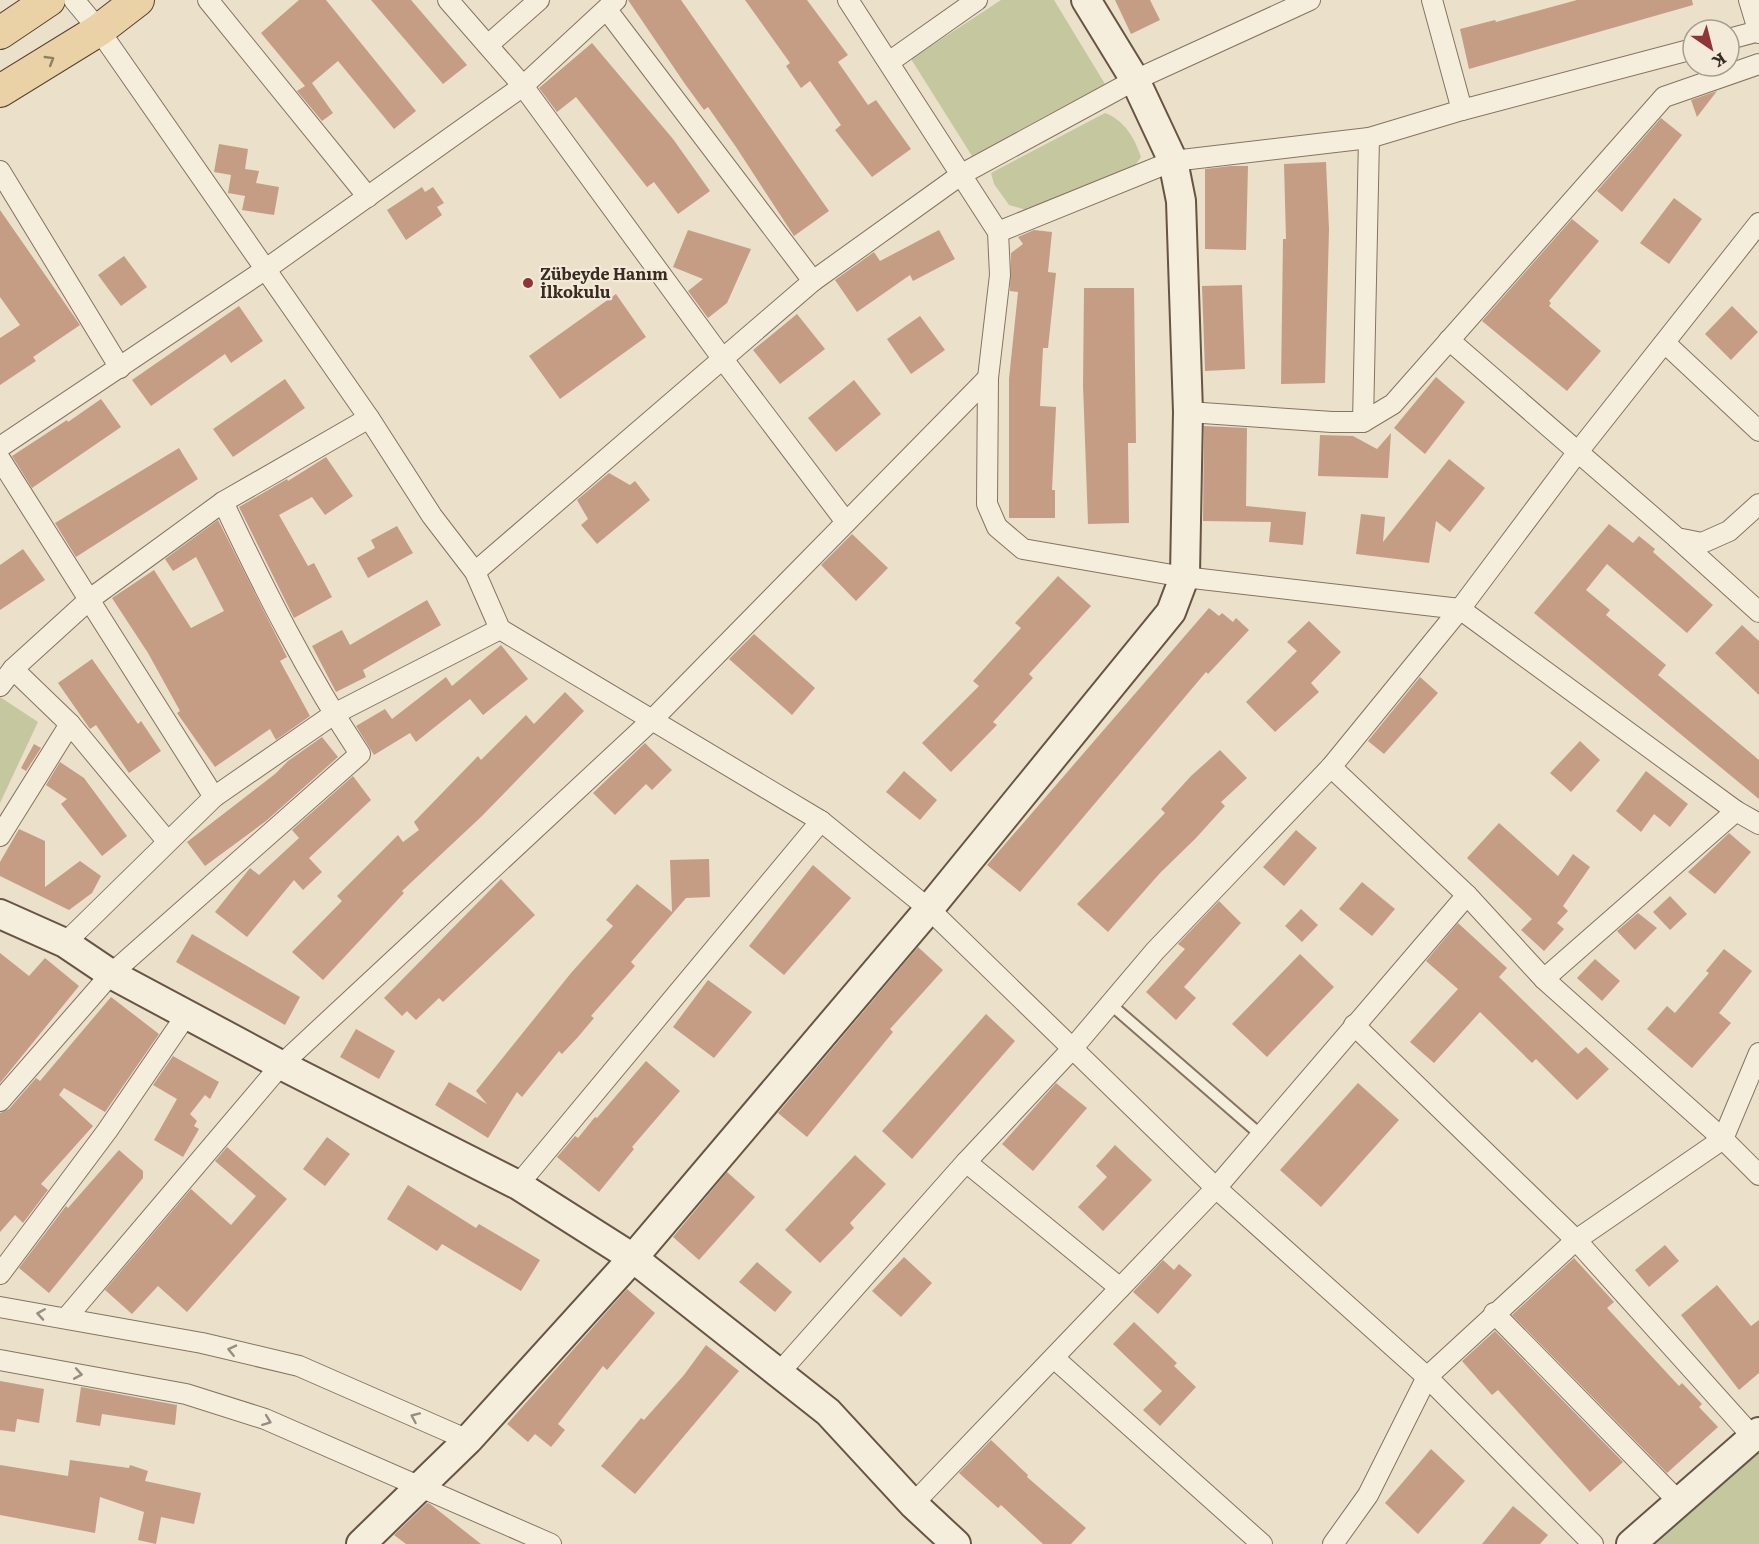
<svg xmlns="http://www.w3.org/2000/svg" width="1759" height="1544" font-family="Literata,serif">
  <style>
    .green { fill: #c5c89e }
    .building { fill: #c59d84 }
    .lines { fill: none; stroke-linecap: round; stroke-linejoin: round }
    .lane-casing { stroke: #867360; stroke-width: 14 }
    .street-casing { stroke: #867360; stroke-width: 22 }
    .secondary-casing { stroke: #685443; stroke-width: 32 }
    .primary-casing { stroke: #544233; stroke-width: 34 }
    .lane { stroke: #f6eedd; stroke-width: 10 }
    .street { stroke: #f6eedd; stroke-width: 20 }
    .secondary { stroke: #f6eedd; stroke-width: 28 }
    .primary { stroke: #ead2a6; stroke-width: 32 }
    .oneway { stroke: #917f64 }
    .oneway2 { stroke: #978d80 }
    .poi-dot { fill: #8f3539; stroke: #f3ead9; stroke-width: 2 }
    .labels { text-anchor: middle; stroke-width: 4.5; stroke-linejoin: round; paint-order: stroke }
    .poi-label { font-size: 16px; font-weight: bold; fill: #382c22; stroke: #f3ead9; text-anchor: start }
  </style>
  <rect width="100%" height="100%" fill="#ebe0ca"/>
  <g class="green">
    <path d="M 1001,0 L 1054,0 L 1105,84 L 972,156 L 911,59 Z"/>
    <path d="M 1105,113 C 1125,121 1134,137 1141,157 L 1131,171 L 1037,213 L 1009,205 L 994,184 L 991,173 Z"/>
    <path d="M 0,697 L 38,722 L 0,803 Z"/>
    <path d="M 1759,1443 L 1759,1544 L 1642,1544 Z"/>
  </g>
  <g class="building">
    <path d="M 299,0 L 326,0 L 416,111 L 394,129 L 338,61 L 312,83 L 333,113 L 322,121 L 297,91 L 305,86 L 261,33 Z"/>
    <path d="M 371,0 L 411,0 L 467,65 L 443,84 Z"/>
    <path d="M 628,0 L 681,0 L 829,211 L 794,236 L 736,147 L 708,107 L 704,110 L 685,84 Z"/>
    <path d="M 745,0 L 807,0 L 848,55 L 838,62 L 868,105 L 876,100 L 911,149 L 872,177 L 835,130 L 841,125 L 810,81 L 801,88 L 786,66 L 790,63 Z"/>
    <path d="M 1115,0 L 1150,0 L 1160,20 L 1131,34 Z"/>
    <path d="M 1577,0 L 1692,0 L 1693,5 L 1469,69 L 1460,29 L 1495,20 L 1496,22 Z"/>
    <path d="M 592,43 L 673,139 L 710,191 L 678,214 L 654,182 L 647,187 L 576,97 L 557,112 L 539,88 Z"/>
    <path d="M 1717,91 L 1697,117 L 1691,100 Z"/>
    <path d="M 1661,118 L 1682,135 L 1622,212 L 1597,191 Z"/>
    <path d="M 219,144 L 248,149 L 245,169 L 259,171 L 256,183 L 279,187 L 274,215 L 242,210 L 245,196 L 228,193 L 231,175 L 214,172 Z"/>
    <path d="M 1326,162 L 1329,229 L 1325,383 L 1281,384 L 1283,239 L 1286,239 L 1284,164 Z"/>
    <path d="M 1231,166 L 1248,166 L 1246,250 L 1205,249 L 1205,169 Z"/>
    <path d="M 422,187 L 425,192 L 433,187 L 444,203 L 437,207 L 442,215 L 406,240 L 387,210 Z"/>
    <path d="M 1674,198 L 1702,219 L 1669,264 L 1640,243 Z"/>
    <path d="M 0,210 L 80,325 L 33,357 L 36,361 L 0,385 L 0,338 L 20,325 L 0,297 Z"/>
    <path d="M 1572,219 L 1599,241 L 1549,301 L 1551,303 L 1549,306 L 1601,351 L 1567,391 L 1482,321 Z"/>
    <path d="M 688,230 L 751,249 L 727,303 L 708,318 L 688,291 L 703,279 L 673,267 Z"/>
    <path d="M 939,230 L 955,259 L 913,281 L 910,275 L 857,312 L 835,280 L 874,252 L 880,261 Z"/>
    <path d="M 1034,230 L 1052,232 L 1048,272 L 1056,273 L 1048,348 L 1043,348 L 1040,406 L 1056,407 L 1052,490 L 1055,490 L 1055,518 L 1009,518 L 1009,379 L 1018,292 L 1010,291 L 1011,253 L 1023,244 L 1018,237 Z"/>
    <path d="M 124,256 L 147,287 L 121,306 L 98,275 Z"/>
    <path d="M 1242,285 L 1245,369 L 1205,371 L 1202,286 Z"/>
    <path d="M 1084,288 L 1134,288 L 1136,443 L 1128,443 L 1129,523 L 1088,524 L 1083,385 Z"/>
    <path d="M 616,294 L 646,337 L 560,399 L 529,356 Z"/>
    <path d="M 239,306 L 263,341 L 231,363 L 225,354 L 151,406 L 132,380 Z"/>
    <path d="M 1732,306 L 1758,332 L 1731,360 L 1705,334 Z"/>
    <path d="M 797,314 L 825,349 L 780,384 L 753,350 Z"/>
    <path d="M 920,316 L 945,350 L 911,374 L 887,339 Z"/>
    <path d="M 1436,377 L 1465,402 L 1425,454 L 1394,428 Z"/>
    <path d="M 285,379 L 305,408 L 233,457 L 213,429 Z"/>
    <path d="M 854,380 L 881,414 L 836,452 L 808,418 Z"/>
    <path d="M 101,399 L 121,427 L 32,488 L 12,456 L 67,420 L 68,422 Z"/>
    <path d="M 1204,426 L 1247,428 L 1246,506 L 1306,512 L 1303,545 L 1269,542 L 1271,522 L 1203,521 Z"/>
    <path d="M 1391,433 L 1388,478 L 1318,476 L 1320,435 L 1353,436 L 1377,449 Z"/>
    <path d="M 179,448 L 198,479 L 76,557 L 55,523 Z"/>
    <path d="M 326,457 L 353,496 L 325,515 L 312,497 L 279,515 L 308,566 L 314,563 L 332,597 L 294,618 L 239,507 L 287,479 L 288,481 Z"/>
    <path d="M 1449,459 L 1485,488 L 1450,532 L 1436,521 L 1429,563 L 1356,554 L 1361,514 L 1385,517 L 1383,542 Z"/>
    <path d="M 609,473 L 630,485 L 635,481 L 650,500 L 597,544 L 581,525 L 588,519 L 577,500 Z"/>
    <path d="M 218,520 L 287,657 L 280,661 L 310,716 L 276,740 L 270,729 L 215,767 L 177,713 L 180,711 L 148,653 L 112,598 L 154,570 L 191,628 L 224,611 L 196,557 L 173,571 L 165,559 Z"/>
    <path d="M 1609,524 L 1633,543 L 1639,536 L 1655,549 L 1653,552 L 1713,605 L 1687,633 L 1607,564 L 1586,590 L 1610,610 L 1606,615 L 1666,665 L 1658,675 L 1759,760 L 1759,799 L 1534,613 Z"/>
    <path d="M 397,526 L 413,553 L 368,578 L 357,558 L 375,548 L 371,540 Z"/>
    <path d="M 852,534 L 888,568 L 856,601 L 821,565 Z"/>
    <path d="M 23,549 L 45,580 L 0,610 L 0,565 Z"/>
    <path d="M 1058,576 L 1091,606 L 1029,674 L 1033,678 L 993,722 L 997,725 L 951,772 L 922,743 L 979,686 L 973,681 L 1021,628 L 1015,623 Z"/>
    <path d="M 427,600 L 441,625 L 363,670 L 366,677 L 336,692 L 312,646 L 342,630 L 350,645 Z"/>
    <path d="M 1209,608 L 1219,616 L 1222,613 L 1233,622 L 1236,618 L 1249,630 L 1208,674 L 1206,672 L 1020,892 L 987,865 Z"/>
    <path d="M 1309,621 L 1341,652 L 1311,683 L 1319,692 L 1275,732 L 1246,702 L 1297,651 L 1287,642 Z"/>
    <path d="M 1742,625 L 1759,641 L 1759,695 L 1715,653 Z"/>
    <path d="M 754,634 L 815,688 L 792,715 L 729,659 Z"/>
    <path d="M 501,645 L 528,679 L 483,715 L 470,699 L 416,742 L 410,733 L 374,755 L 356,726 L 385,709 L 392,719 L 446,677 L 452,686 Z"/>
    <path d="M 92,659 L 138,724 L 141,721 L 161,751 L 129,773 L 96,725 L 90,729 L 58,683 Z"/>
    <path d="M 1420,677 L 1438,693 L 1384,754 L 1368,741 Z"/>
    <path d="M 565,692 L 584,711 L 482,816 L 402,891 L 404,893 L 323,980 L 292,952 L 342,901 L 337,896 L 398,835 L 403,842 L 419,830 L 414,822 L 478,756 L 481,760 L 526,715 L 534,724 Z"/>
    <path d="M 322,737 L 338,757 L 266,821 L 205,866 L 187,842 L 275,774 L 288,761 Z"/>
    <path d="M 1580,741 L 1600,760 L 1571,792 L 1550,773 Z"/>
    <path d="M 645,743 L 672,770 L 652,790 L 646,784 L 615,815 L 593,793 Z"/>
    <path d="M 34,744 L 41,748 L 26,771 L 21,768 Z"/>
    <path d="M 1220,750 L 1247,778 L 1221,802 L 1225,806 L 1195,839 L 1160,873 L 1108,932 L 1077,904 L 1165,813 L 1161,809 L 1191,776 Z"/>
    <path d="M 60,762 L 84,778 L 127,836 L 102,856 L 61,804 L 67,799 L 46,785 Z"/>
    <path d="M 904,771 L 937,800 L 920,820 L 886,792 Z"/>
    <path d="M 1646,771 L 1688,804 L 1670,827 L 1654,814 L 1641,832 L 1616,811 Z"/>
    <path d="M 353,776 L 371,800 L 309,858 L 322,872 L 303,890 L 294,880 L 247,937 L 215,912 L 250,868 L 259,875 L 299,838 L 292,830 Z"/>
    <path d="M 1499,823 L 1558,876 L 1573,854 L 1590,867 L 1563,906 L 1568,911 L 1557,923 L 1564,929 L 1544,951 L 1521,930 L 1532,919 L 1467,858 Z"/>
    <path d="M 19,829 L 45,841 L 45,887 L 80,861 L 101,876 L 92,893 L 69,910 L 0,876 L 0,862 Z"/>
    <path d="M 1296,830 L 1317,848 L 1284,886 L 1263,867 Z"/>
    <path d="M 1729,833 L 1751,852 L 1715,894 L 1688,872 Z"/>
    <path d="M 709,859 L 710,897 L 686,898 L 631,962 L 635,966 L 591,1016 L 594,1018 L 578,1037 L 562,1054 L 559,1051 L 522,1097 L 517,1092 L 488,1138 L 435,1105 L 449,1082 L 487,1104 L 476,1091 L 571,973 L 613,926 L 606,920 L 637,884 L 672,912 L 670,860 Z"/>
    <path d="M 813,865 L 851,898 L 784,975 L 749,946 Z"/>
    <path d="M 501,879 L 535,915 L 443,1002 L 439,998 L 416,1020 L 407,1011 L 402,1016 L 384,998 Z"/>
    <path d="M 1362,882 L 1395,909 L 1372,936 L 1339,909 Z"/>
    <path d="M 1670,896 L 1687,914 L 1670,930 L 1653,912 Z"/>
    <path d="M 1219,901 L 1241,923 L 1184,987 L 1196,998 L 1176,1020 L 1146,992 L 1185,949 L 1178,944 Z"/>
    <path d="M 1301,909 L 1318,925 L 1302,942 L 1285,926 Z"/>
    <path d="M 1638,913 L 1657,928 L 1635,950 L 1617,931 Z"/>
    <path d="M 1458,923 L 1507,968 L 1499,977 L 1578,1054 L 1586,1047 L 1609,1069 L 1577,1100 L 1536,1059 L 1532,1063 L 1480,1012 L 1434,1063 L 1410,1042 L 1458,989 L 1426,961 Z"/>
    <path d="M 192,934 L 300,997 L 285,1025 L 176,962 Z"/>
    <path d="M 918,947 L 943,970 L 890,1029 L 893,1032 L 807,1137 L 778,1113 Z"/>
    <path d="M 1724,949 L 1752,971 L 1719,1013 L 1731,1023 L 1692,1068 L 1647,1029 L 1667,1006 L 1675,1013 L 1709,973 L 1706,971 Z"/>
    <path d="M 0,953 L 29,976 L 45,958 L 79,986 L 0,1083 Z"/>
    <path d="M 1300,954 L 1334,987 L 1267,1057 L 1232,1024 Z"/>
    <path d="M 1595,959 L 1620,981 L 1602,1001 L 1577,978 Z"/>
    <path d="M 708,980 L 752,1012 L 714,1058 L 673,1027 Z"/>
    <path d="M 111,997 L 159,1034 L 105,1112 L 64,1088 L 59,1095 L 93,1126 L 41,1184 L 48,1190 L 23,1223 L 15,1215 L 0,1232 L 0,1113 L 9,1109 L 36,1078 L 40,1081 Z"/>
    <path d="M 986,1014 L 1015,1041 L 912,1159 L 882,1131 Z"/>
    <path d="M 356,1029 L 395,1051 L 379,1079 L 340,1057 Z"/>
    <path d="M 173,1056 L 219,1082 L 210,1099 L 205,1095 L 190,1114 L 197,1121 L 194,1126 L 199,1129 L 183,1157 L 154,1140 L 177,1099 L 153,1085 Z"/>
    <path d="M 646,1061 L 680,1091 L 632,1147 L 634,1149 L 599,1192 L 557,1157 L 575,1136 L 578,1138 L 595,1117 L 597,1118 Z"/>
    <path d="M 1056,1083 L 1087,1108 L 1033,1171 L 1002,1144 Z"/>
    <path d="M 1358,1083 L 1399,1120 L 1321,1207 L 1280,1170 Z"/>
    <path d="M 327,1137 L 350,1154 L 325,1186 L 303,1169 Z"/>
    <path d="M 1115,1145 L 1152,1180 L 1103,1231 L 1078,1207 L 1107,1177 L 1096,1166 Z"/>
    <path d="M 227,1147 L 287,1199 L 187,1312 L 158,1286 L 132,1314 L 105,1290 L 191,1189 L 231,1225 L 256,1196 L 215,1161 Z"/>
    <path d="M 119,1150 L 143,1171 L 143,1178 L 49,1293 L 19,1268 L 66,1206 L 68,1208 Z"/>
    <path d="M 855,1155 L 886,1184 L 850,1223 L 854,1228 L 820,1263 L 785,1230 Z"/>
    <path d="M 727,1172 L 755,1197 L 699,1260 L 673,1237 Z"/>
    <path d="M 408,1185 L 476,1228 L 479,1224 L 540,1260 L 521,1291 L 442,1244 L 437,1251 L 387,1219 Z"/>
    <path d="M 1665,1245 L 1679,1261 L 1649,1287 L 1635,1270 Z"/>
    <path d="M 904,1257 L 932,1283 L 901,1317 L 872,1291 Z"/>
    <path d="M 1574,1258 L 1614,1302 L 1607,1308 L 1679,1386 L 1682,1383 L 1702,1404 L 1699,1407 L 1718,1427 L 1667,1473 L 1512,1315 Z"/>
    <path d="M 1163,1260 L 1174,1270 L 1179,1264 L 1192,1275 L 1158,1314 L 1133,1292 Z"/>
    <path d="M 757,1262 L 792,1292 L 775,1312 L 739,1282 Z"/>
    <path d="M 1717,1285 L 1751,1326 L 1759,1320 L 1759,1373 L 1739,1390 L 1681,1315 Z"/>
    <path d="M 627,1289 L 655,1313 L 607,1370 L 603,1366 L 558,1424 L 565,1430 L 551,1447 L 535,1434 L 528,1442 L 507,1424 Z"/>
    <path d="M 1134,1322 L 1177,1363 L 1174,1366 L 1196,1387 L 1160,1426 L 1143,1410 L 1162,1391 L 1113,1344 Z"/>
    <path d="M 1495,1331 L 1623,1462 L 1590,1492 L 1498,1390 L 1492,1395 L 1462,1361 Z"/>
    <path d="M 706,1345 L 739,1371 L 635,1494 L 601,1466 L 641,1418 L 644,1420 L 684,1375 Z"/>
    <path d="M 0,1381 L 44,1389 L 39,1423 L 17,1419 L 15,1432 L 0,1430 Z"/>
    <path d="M 81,1387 L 177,1405 L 175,1425 L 102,1414 L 100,1426 L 76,1422 Z"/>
    <path d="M 991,1440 L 1028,1475 L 1027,1477 L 1086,1528 L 1071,1544 L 1043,1544 L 1001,1505 L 998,1508 L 959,1473 Z"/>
    <path d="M 1431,1449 L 1465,1481 L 1418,1534 L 1385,1503 Z"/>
    <path d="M 70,1460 L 129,1468 L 130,1465 L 148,1471 L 145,1481 L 201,1493 L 194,1524 L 161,1517 L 156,1544 L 138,1540 L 144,1512 L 100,1497 L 95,1533 L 0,1515 L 0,1465 L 68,1476 Z"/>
    <path d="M 427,1503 L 430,1504 L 481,1544 L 406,1544 L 394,1535 Z"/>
    <path d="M 1513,1506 L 1548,1535 L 1540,1544 L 1482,1544 Z"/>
  </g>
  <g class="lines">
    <defs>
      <path id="lane" d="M 1109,1003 L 1262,1136"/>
      <g id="street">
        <path d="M 74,0 L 99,30 L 369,418 L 432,516 L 475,572 L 500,629 L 821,821 L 929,909 L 1216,1188 L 1427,1377 L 1593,1544"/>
        <path d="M 208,0 L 368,197"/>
        <path d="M 448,0 L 523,86 L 722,358 L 846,522"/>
        <path d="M 848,0 L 998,232 L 1000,275 L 988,378 L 987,504 L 997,527 L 1023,549 L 1184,577 L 1460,609 L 1736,811 L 1759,824"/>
        <path d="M 1432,0 L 1462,110"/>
        <path d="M 1749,0 L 1759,33"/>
        <path d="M 607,10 L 813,281"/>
        <path d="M 1729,39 L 1759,31"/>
        <path d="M 488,45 L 539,0"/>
        <path d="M 889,62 L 977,0"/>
        <path d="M 0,171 L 120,368"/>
        <path d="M 998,232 L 1173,161 L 1369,138 L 1462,110 L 1693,49"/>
        <path d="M 1449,340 L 1677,538 L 1702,543 L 1729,531 L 1759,504"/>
        <path d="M 1665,343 L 1759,431"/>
        <path d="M 1188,412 L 1332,422 L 1363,422 L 1393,404 L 1664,97 L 1759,64"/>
        <path d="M 1363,422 L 1369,138"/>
        <path d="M 0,447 L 266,269 L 523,86 L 616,0"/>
        <path d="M 0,459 L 214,797"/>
        <path d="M 1677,538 L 1759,612"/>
        <path d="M 475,572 L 813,281 L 962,174 L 1135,80 L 1310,0"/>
        <path d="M 13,669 L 70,724 L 167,841"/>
        <path d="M 0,686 L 13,669 L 90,599 L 223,502 L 369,418"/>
        <path d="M 1331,767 L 1467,895 L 1544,979 L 1723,1139 L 1759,1175"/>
        <path d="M 0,836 L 70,724"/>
        <path d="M 65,943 L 214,797 L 334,714 L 500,629"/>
        <path d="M 1544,979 L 1736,811"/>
        <path d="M 1354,1025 L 1576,1240 L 1753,1437"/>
        <path d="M 0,1101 L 111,974 L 360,754 C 307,674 264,589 223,502"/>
        <path d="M 966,1162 L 1120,1288"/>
        <path d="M 518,1185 L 821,821"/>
        <path d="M 0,1274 L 107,1131 L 187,1014"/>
        <path d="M 0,1307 L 202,1343 L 299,1366 L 468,1440"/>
        <path d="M 1494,1313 L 1679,1502"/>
        <path d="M 67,1317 L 281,1065 L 652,720 L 988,378"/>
        <path d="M 1054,1358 L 1262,1544"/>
        <path d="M 0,1360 L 186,1394 L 265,1419 L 551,1544"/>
        <path d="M 779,1373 L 966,1162 L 1072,1049 L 1155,951 L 1331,767 L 1460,609 L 1577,453 L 1759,223"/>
        <path d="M 913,1504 L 1216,1188 L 1467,895"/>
        <path d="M 1333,1544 L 1368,1495 L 1427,1377 L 1576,1240 L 1723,1139 L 1759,1053"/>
      </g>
      <g id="secondary">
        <path d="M 0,914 L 65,943 L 111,974 L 281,1065 L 518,1185 L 633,1258 L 828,1412 L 913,1504 L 956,1544"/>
        <path d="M 361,1544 L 468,1440 L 633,1258 L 929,909 L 1171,612 L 1185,575 L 1188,412 L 1181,201 L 1173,161 L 1135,80 L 1086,0"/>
        <path d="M 1631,1544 L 1759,1432"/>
      </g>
      <g id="primary">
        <path d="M 0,33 L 49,0"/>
        <path d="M 0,91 L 99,30 L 138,0"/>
      </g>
    </defs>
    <use href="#lane" class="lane-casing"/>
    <use href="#street" class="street-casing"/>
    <use href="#secondary" class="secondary-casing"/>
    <use href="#primary" class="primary-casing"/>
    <use href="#lane" class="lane"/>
    <use href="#street" class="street"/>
    <use href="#secondary" class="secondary"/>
    <use href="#primary" class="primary"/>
  </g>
  <defs><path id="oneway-chevron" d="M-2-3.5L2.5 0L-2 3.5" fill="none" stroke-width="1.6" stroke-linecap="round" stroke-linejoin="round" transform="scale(1.5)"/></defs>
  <use class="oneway" href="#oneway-chevron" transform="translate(50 60) rotate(-31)"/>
  <g class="oneway2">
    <use href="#oneway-chevron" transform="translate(41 1314) rotate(-171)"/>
    <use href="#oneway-chevron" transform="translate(232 1350) rotate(-167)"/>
    <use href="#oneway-chevron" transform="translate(78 1374) rotate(10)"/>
    <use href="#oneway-chevron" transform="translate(415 1417) rotate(-156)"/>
    <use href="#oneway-chevron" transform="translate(267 1421) rotate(21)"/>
  </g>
  <circle class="poi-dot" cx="528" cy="283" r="6"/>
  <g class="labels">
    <g class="poi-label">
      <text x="540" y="280">Zübeyde Hanım<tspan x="540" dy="18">İlkokulu</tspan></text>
    </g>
  </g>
  <g transform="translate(1711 48) rotate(145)"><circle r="28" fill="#f3ead9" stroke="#a89e90" stroke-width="1.5"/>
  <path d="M0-4.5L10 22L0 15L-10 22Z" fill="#8f3539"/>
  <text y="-9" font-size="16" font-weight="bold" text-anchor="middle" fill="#382c22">K</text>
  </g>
</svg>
